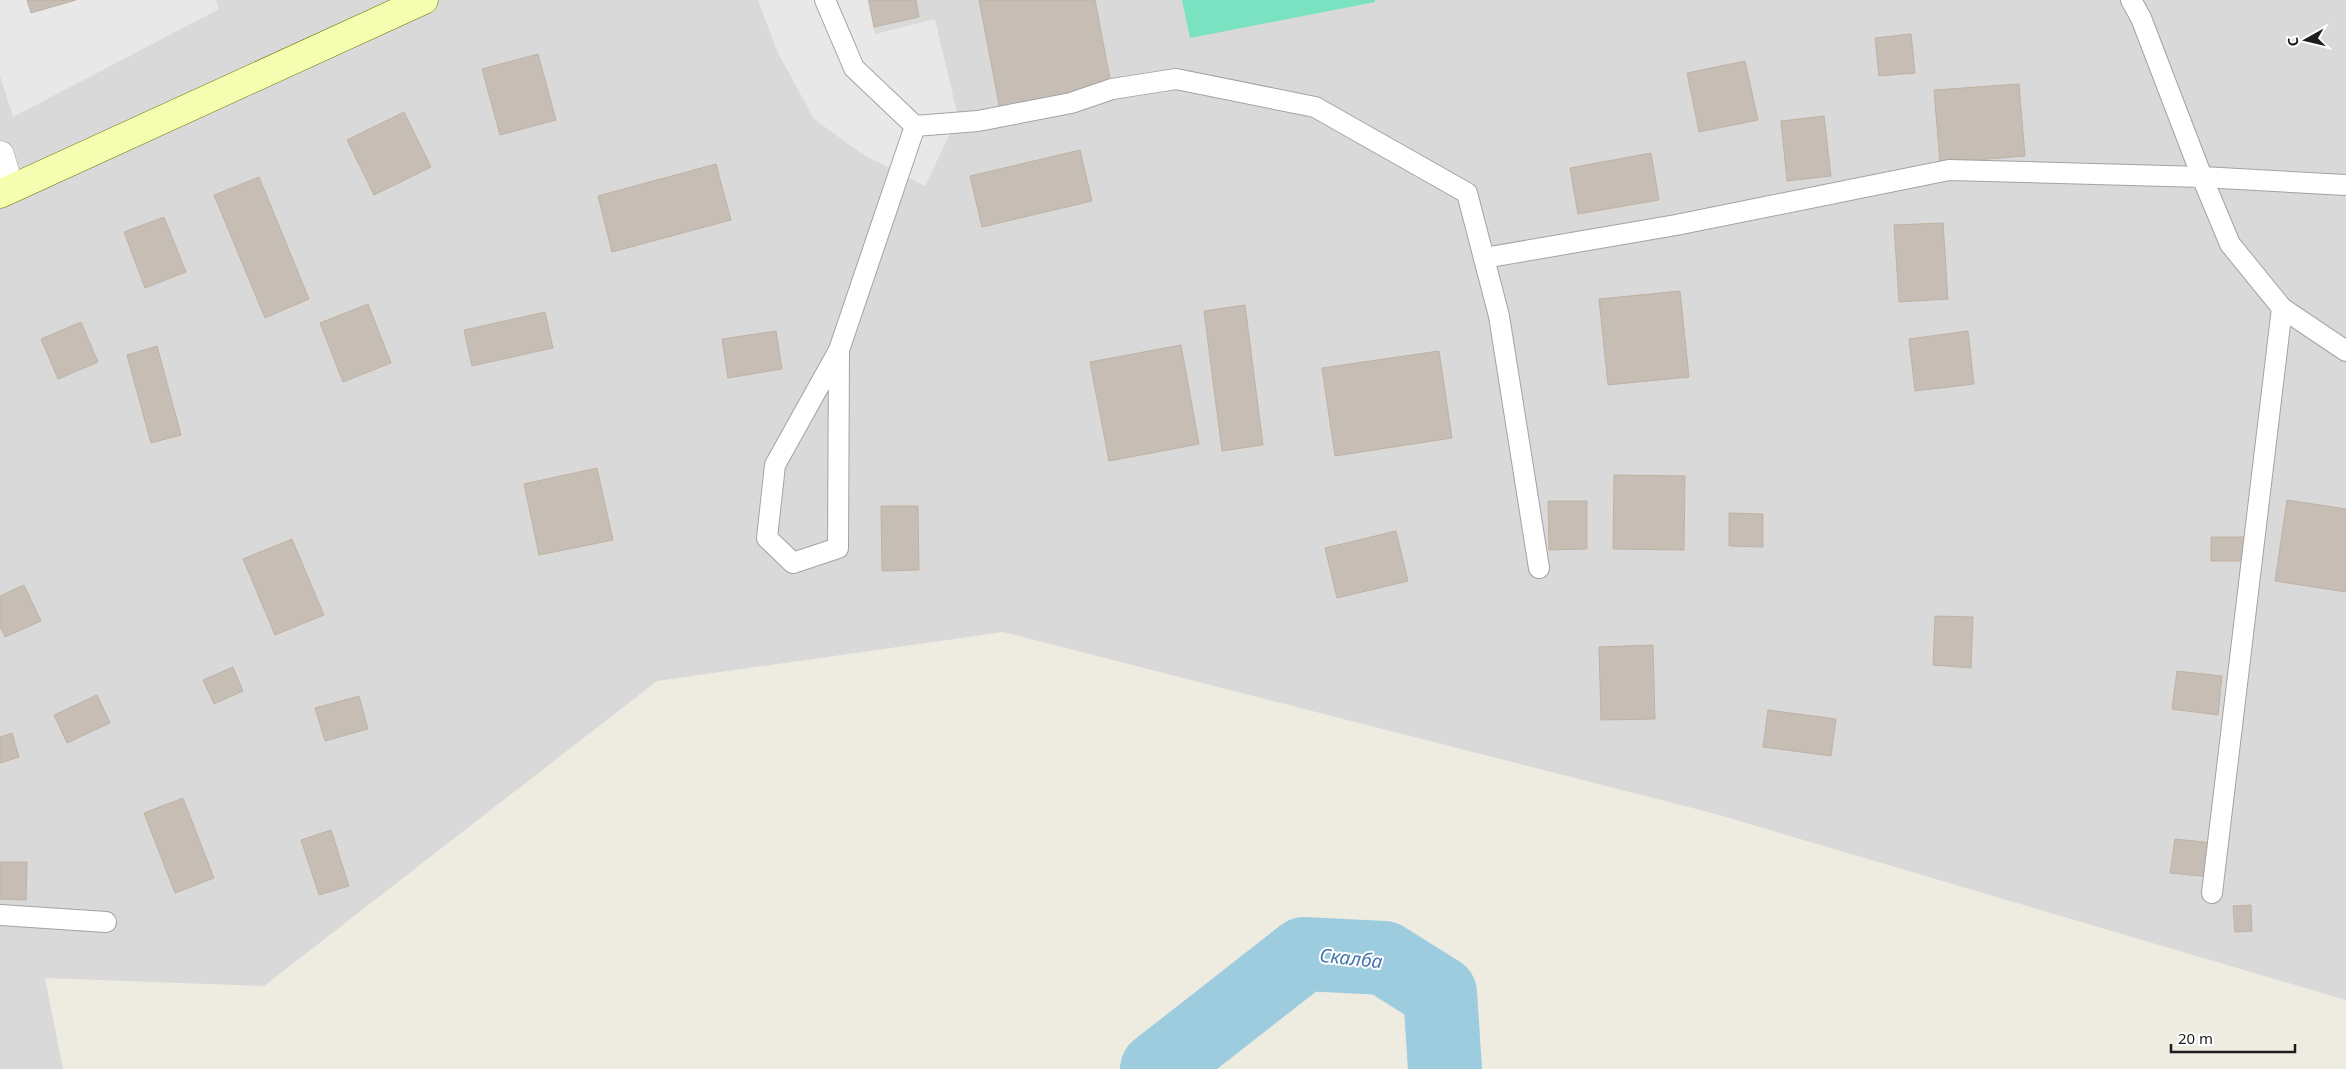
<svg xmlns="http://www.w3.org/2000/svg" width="2346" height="1069" font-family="'Noto Sans',sans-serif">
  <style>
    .residential { fill: #dad9d9 }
    .pitch { fill: #7ae2c1 }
    .parking { fill: #e8e8e8 }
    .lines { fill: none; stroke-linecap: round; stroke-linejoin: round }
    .river { stroke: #9eccdf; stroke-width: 74 }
    .building { fill: #c6bdb4; stroke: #c0b2a3 }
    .lane-casing { stroke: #a3a3a3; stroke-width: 22 }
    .street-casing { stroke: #a3a3a3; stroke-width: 29 }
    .secondary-casing { stroke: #627600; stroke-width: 29 }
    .lane { stroke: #fff; stroke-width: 20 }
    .street { stroke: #fff; stroke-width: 28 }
    .secondary { stroke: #f4fdb0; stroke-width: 28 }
    .labels { text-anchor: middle; stroke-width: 4; stroke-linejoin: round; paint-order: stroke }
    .water-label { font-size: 19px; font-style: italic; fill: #4473b0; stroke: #fff }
  </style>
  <rect width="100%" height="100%" fill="#eeebe1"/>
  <path class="residential" d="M 0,0 L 2346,0 L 2346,1000 L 1712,813 L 1003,632 L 657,681 L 264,986 L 45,978 L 63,1069 L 0,1069 Z"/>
  <path class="pitch" d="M 1182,0 L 1375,0 L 1375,2 L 1190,38 Z"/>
  <g class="parking">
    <path d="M 0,0 L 27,0 L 31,12 L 76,0 L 216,0 L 219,9 L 13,117 L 0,76 Z"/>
    <path d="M 758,0 L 867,0 L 875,34 L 935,19 L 958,117 L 925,186 L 862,154 L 814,119 L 777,51 Z"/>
  </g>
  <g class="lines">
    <path class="river" d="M 1157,1069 L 1304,954 L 1384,958 L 1440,993 L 1445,1069"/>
  </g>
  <g class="building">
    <path d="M 27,0 L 76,0 L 31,13 Z"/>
    <path d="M 869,0 L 916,0 L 919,17 L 874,27 Z"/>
    <path d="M 979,0 L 1095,0 L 1112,89 L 1000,110 Z"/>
    <path d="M 1911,34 L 1915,73 L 1879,76 L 1875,38 Z"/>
    <path d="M 538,54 L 556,120 L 500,135 L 482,69 Z"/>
    <path d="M 1745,61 L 1758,120 L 1699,132 L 1687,73 Z"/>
    <path d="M 2019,84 L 2025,156 L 1940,163 L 1934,90 Z"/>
    <path d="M 404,112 L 431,167 L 374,195 L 347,140 Z"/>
    <path d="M 1824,116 L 1831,176 L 1787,181 L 1781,121 Z"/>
    <path d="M 1080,150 L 1092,201 L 982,227 L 970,176 Z"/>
    <path d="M 1651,153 L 1659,200 L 1578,214 L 1570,168 Z"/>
    <path d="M 716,164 L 731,220 L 612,252 L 598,196 Z"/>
    <path d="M 259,177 L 309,299 L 265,318 L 214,195 Z"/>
    <path d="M 164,217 L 186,272 L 145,288 L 124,232 Z"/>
    <path d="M 1943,223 L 1948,299 L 1899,302 L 1894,225 Z"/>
    <path d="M 1680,291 L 1689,377 L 1608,385 L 1599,299 Z"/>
    <path d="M 368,304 L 391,363 L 343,382 L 320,323 Z"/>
    <path d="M 1245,305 L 1263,445 L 1222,451 L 1204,311 Z"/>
    <path d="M 545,312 L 553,348 L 472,366 L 464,330 Z"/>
    <path d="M 81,322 L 98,362 L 58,379 L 41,339 Z"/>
    <path d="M 776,331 L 782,369 L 728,378 L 722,339 Z"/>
    <path d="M 1968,331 L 1974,384 L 1915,391 L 1909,339 Z"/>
    <path d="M 1181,345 L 1199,444 L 1109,461 L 1090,362 Z"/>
    <path d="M 157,346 L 181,435 L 151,443 L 127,355 Z"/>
    <path d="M 1439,351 L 1452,438 L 1335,456 L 1322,368 Z"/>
    <path d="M 597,468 L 613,540 L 539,555 L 524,484 Z"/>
    <path d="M 1614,475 L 1685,476 L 1684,550 L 1613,549 Z"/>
    <path d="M 2287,500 L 2346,509 L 2346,592 L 2275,581 Z"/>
    <path d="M 1548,501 L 1587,501 L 1587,549 L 1549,550 Z"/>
    <path d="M 881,506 L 918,506 L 919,570 L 882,571 Z"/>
    <path d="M 1729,513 L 1763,514 L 1763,547 L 1729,546 Z"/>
    <path d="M 1396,531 L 1408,581 L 1337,598 L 1325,548 Z"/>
    <path d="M 2211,537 L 2245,537 L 2244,561 L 2211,561 Z"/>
    <path d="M 292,539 L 324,615 L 275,635 L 243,559 Z"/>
    <path d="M 24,585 L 41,621 L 5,637 L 0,627 L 0,596 Z"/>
    <path d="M 1935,616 L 1973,617 L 1971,668 L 1933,665 Z"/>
    <path d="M 1653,645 L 1655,719 L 1601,720 L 1599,647 Z"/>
    <path d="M 233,667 L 243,691 L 214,704 L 203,680 Z"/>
    <path d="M 2177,671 L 2222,676 L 2218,715 L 2172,709 Z"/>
    <path d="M 97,695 L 110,723 L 67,743 L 54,715 Z"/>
    <path d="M 359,696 L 368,729 L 325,741 L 315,708 Z"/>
    <path d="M 1768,710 L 1836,719 L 1831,756 L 1763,747 Z"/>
    <path d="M 12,733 L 19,757 L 0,763 L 0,737 Z"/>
    <path d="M 183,798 L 214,878 L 175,893 L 144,813 Z"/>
    <path d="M 331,830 L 349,886 L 319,895 L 301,840 Z"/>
    <path d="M 2175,839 L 2213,843 L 2210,877 L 2170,873 Z"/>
    <path d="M 0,862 L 27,862 L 26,900 L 0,899 Z"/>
    <path d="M 2251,905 L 2252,931 L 2235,932 L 2233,906 Z"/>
  </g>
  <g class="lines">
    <defs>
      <g id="lane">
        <path d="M 825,0 L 854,68 L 915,126 L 839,350 L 775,465 L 767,538 L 793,563 L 838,548 L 839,350"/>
        <path d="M 2131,0 L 2141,18 L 2202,177 L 2346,185"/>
        <path d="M 915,126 L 978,121 L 1071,103 L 1112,89 L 1176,79 L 1315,107 L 1467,193 L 1499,316 L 1539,568"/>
        <path d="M 1484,258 L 1676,225 L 1949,170 L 2202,177 L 2230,244 L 2282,308 L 2346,351"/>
        <path d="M 2212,893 L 2282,308"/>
        <path d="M 0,915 L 106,922"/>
      </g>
      <path id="street" d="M 0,155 L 10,189"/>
      <path id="secondary" d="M 0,194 L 424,0"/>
    </defs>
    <use href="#lane" class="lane-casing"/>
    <use href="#street" class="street-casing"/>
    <use href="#secondary" class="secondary-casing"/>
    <use href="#lane" class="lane"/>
    <use href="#street" class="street"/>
    <use href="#secondary" class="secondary"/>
  </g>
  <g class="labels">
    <g class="water-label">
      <text transform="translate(1351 958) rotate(6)" y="7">Скалба</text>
    </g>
  </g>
  <g transform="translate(2306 40) rotate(262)" stroke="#ffffff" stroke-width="4" paint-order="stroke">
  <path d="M0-4L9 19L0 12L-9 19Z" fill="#1c1c1c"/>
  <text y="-8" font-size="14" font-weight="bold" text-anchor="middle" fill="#1c1c1c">С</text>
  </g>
  <path d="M2171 1044v8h124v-8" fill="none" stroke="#1c1c1c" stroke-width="2.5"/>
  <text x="2178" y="1044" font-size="15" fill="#1c1c1c" stroke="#ffffff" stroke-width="4" paint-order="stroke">20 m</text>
</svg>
